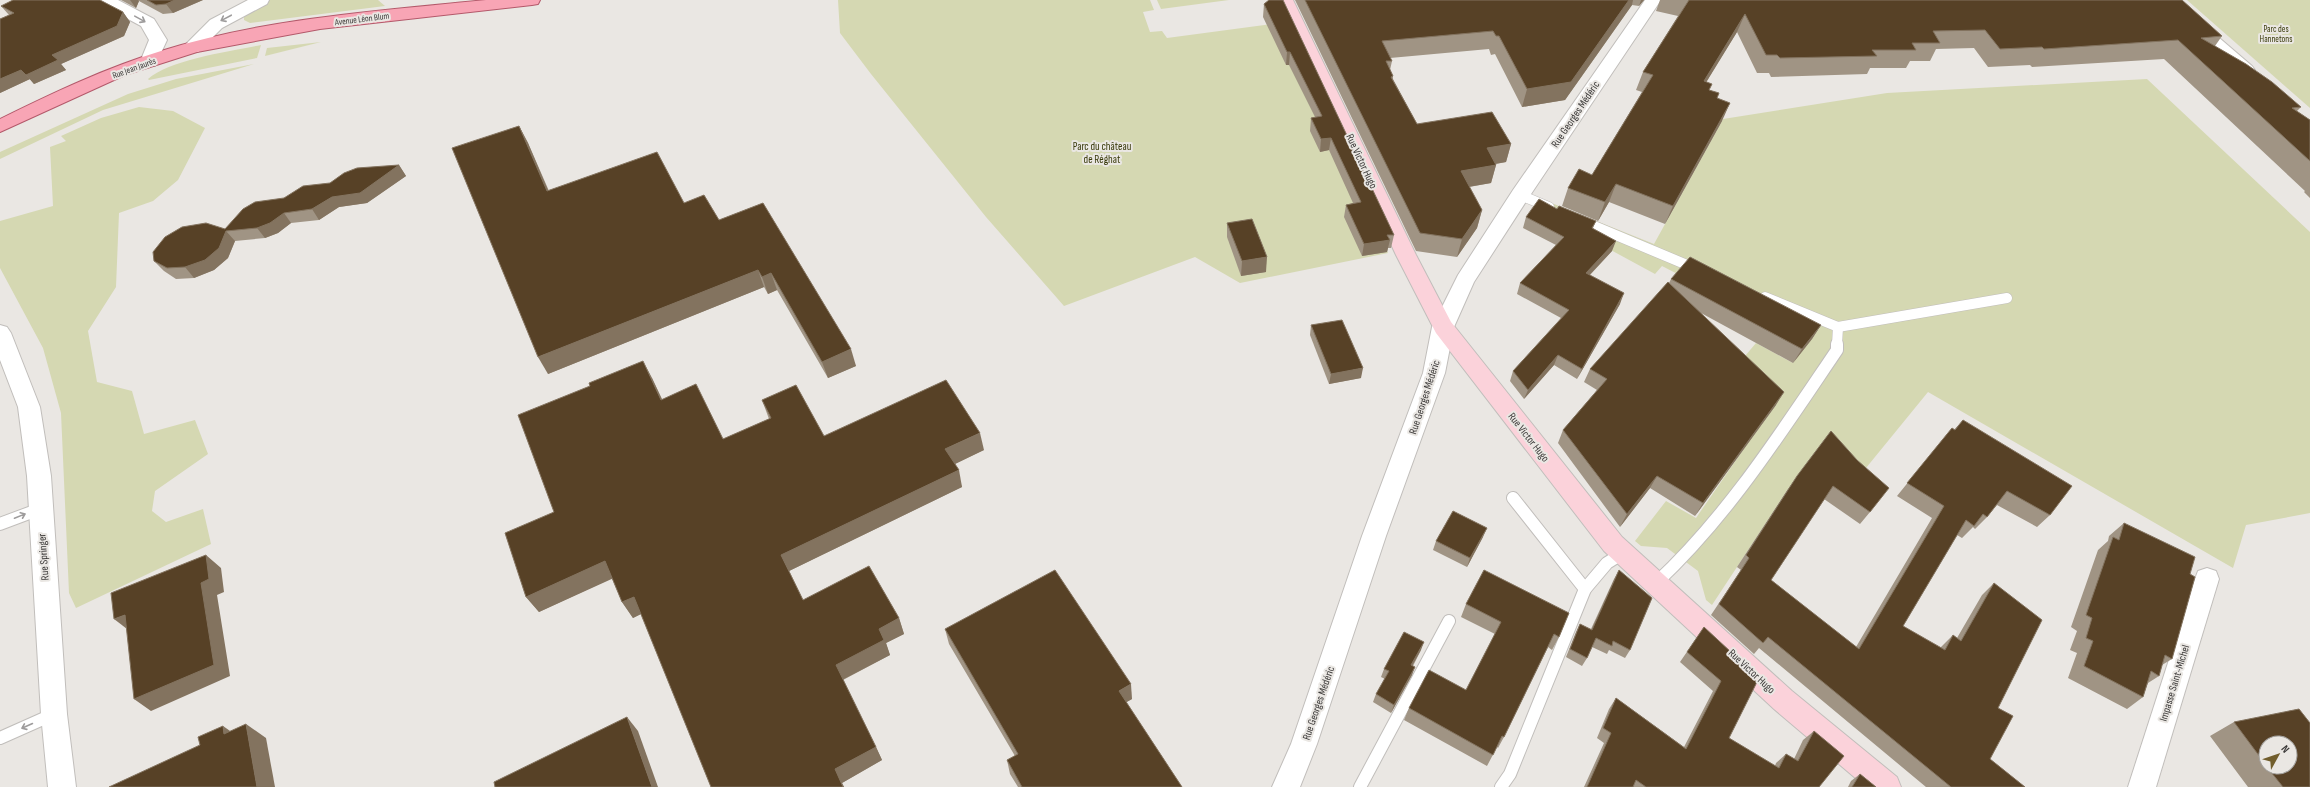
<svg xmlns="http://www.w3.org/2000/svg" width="2310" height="787" font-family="'Sofia Sans Condensed',sans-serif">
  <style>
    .green { fill: #d5d8b2 }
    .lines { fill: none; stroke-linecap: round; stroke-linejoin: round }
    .lane-far1-casing { stroke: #c1bebb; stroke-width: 11 }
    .lane-casing { stroke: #c1bebb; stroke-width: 14 }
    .street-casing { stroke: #c1bebb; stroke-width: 2 }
    .secondary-casing { stroke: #c1bebb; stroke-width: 2 }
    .primary-casing { stroke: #b3596a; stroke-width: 2 }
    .lane-far1 { stroke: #fff; stroke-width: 10 }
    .lane { stroke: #fff; stroke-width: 12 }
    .street { fill: #fff; fill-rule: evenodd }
    .secondary { fill: #fbd2da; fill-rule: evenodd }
    .primary { fill: #f8a5b5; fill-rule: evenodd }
    .wall { fill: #a09484; fill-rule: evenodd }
    .shaded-wall { fill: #83735f }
    .building { fill: #574126; stroke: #83735f }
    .oneway { stroke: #9e9c9c }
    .labels { text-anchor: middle; stroke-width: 4; stroke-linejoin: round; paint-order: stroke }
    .far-street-label { font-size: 9px; fill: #3c3a39; stroke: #eae7e3 }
    .far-park-label { font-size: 9px; fill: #38390a; stroke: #eae7e3 }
    .street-label { font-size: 11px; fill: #3c3a39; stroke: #eae7e3 }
    .park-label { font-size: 11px; fill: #38390a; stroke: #eae7e3 }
  </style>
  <rect width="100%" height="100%" fill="#eae7e3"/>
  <g class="green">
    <path d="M 270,0 L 378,0 L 385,6 L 250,23 L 244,20 L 244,15 Z"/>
    <path d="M 838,0 L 1150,0 L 1154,10 L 1143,12 L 1150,32 L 1162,31 L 1167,38 L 1280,23 L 1388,253 L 1240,283 L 1195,257 L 1064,306 L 986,217 L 871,74 L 840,33 Z"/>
    <path d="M 1157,0 L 1229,0 L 1161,9 Z"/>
    <path d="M 2187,0 L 2310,0 L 2310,108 Z"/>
    <path d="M 321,42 L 265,56 L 267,48 Z"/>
    <path d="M 261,45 L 257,58 L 149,80 L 148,79 C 169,60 231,51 261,45 Z"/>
    <path d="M 254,64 L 103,110 L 0,159 L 0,152 L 128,94 L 176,79 Z"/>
    <path d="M 2147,79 L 2310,232 L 2310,513 L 2246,525 L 2233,568 L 1928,392 L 1857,479 L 1822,445 L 1789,488 L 1712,605 L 1706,600 L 1698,571 L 1667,548 L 1641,546 L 1635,541 L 1666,501 L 1696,518 L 1743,450 L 1740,362 L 1756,343 L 1793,363 L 1751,312 L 1662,266 L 1655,274 L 1537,210 L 1544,200 L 1654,244 L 1723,119 L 1887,93 Z"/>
    <path d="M 139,107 L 173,111 L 205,128 L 178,180 L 153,201 L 119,213 L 116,287 L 88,331 L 97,382 L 132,391 L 144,434 L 195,420 L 208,454 L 155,491 L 152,511 L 166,522 L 203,509 L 211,544 L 76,608 L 69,593 L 61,413 L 43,348 L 0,268 L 0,221 L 53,206 L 50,147 L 66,141 L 61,136 L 101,118 Z"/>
  </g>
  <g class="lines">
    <defs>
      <g id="lane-far1">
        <path d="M 1520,195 L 1549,207"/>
        <path d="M 1580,220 L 1699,270"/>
        <path d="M 1765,297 L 1838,327 L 2007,298"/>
        <path d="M 1837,345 L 1838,327"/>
      </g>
      <g id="lane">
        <path d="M 1513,498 L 1585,589 L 1607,563 L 1623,553"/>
        <path d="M 0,524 L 40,509"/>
        <path d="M 1656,583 C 1728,516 1782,431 1837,350 L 1837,344"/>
        <path d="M 0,738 L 54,714"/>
        <path d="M 1360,787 L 1449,621"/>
        <path d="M 1501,787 L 1510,774 L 1585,589"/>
      </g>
      <g id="street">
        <path d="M 98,0 L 118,0 L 154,19 L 167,40 L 155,66 L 143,66 L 140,62 L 149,40 L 141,26 L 100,4 Z"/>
        <path d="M 248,0 L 269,0 L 267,4 L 222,28 L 198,52 L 186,52 L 183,48 L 186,44 L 210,20 Z"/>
        <path d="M 1645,0 L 1661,0 L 1527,200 L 1474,282 L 1454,327 L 1445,373 L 1386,536 L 1317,744 L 1300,787 L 1272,787 L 1291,744 L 1362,536 L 1423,373 L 1432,327 L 1458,275 L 1513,190 Z"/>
        <path d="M 2157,0 L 2175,0 L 2252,66 L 2255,70 L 2252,74 L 2246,76 L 2240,74 Z"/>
        <path d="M 0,325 L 7,327 L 11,333 L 40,407 L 51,476 L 67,714 L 76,787 L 48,787 L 41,714 L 27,476 L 18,407 L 0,360 Z"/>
        <path d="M 2207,568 L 2216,571 L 2219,579 L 2156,787 L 2128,787 L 2195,579 L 2198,571 Z"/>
      </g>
      <path id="secondary" d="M 1277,0 L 1293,0 L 1416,255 L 1451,322 L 1622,537 L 1792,691 L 1897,777 L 1901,787 L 1866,787 L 1774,709 L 1604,551 L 1436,333 L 1396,255 Z"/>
      <path id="primary" d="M 486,0 L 540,0 L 538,4 L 532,5 L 320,29 L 197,52 L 125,75 L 0,132 L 0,119 C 53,93 105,68 161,51 C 266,18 378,11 486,0 Z"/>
    </defs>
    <use href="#lane-far1" class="lane-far1-casing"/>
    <use href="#lane" class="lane-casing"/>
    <use href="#street" class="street-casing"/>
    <use href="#secondary" class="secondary-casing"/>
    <use href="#primary" class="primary-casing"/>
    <use href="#lane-far1" class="lane-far1"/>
    <use href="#lane" class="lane"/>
    <use href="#street" class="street"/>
    <use href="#secondary" class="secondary"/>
    <use href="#primary" class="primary"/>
  </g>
  <g class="wall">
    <path d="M 121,0 L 203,0 L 173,13 L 163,14 L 139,1 L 136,8 Z"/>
    <path d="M 1295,0 L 1644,0 L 1639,6 L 1632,5 L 1565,100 L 1522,107 L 1495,54 L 1491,55 L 1489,49 L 1390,58 L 1392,61 L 1390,70 L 1393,76 L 1393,79 L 1417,124 L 1511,144 L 1506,162 L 1496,164 L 1496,165 L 1491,183 L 1469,187 L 1482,210 L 1477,228 L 1457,257 L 1416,251 Z"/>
    <path d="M 1660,0 L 2182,0 L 2222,36 L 2215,46 L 2301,107 L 2297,111 L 2310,120 L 2310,198 L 2304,192 L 2305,191 L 2164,59 L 2032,67 L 2030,65 L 1988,67 L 1974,48 L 1936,49 L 1930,61 L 1910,61 L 1906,68 L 1870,68 L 1867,74 L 1771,77 L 1769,73 L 1757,73 L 1737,32 L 1706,82 L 1709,90 L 1719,93 L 1717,98 L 1722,121 L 1665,224 L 1609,202 L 1598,221 L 1562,206 L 1568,188 L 1592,175 L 1642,92 L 1636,90 L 1643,72 L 1678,16 L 1656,11 Z"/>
    <path d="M 1264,4 L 1394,235 L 1391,248 L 1388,248 L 1387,252 L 1362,256 L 1344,217 L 1346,205 L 1353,203 L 1329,150 L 1320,152 L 1310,131 L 1311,118 L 1315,117 L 1289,65 L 1286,65 L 1263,17 Z"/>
    <path d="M 1,6 L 123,12 L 130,22 L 124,36 L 61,64 L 66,70 L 34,84 L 30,79 L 0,93 L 0,19 L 9,15 Z"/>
    <path d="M 519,126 L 528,143 L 549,191 L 684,203 L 719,220 L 763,203 L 856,366 L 828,378 L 777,290 L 768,294 L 764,287 L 548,374 Z"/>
    <path d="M 399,165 L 406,176 L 367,203 L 339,207 L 319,220 L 291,223 L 278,233 L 265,238 L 235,241 L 228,258 L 214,270 L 194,278 L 176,279 L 164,271 L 154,261 L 225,229 L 284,198 L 330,183 Z"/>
    <path d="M 1557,209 L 1596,221 L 1593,228 L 1612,251 L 1590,275 L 1620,304 L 1577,379 L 1554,365 L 1524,399 L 1510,381 L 1513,371 L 1561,318 L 1517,294 L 1520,283 L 1556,245 L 1523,228 L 1526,217 Z"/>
    <path d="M 1227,223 L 1266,272 L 1241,276 L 1227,237 Z"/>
    <path d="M 1671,279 L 1821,325 L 1812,339 L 1793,363 L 1701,313 L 1776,405 L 1695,516 L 1650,488 L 1620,527 L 1558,443 L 1563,430 L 1597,390 L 1584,382 L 1590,369 L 1669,283 Z"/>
    <path d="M 1311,325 L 1361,378 L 1329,384 L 1310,335 Z"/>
    <path d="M 652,378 L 662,399 L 723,439 L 769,419 L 762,400 L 824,436 L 984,450 L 954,464 L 962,487 L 789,571 L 803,600 L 899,618 L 904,634 L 886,643 L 890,655 L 843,680 L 876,747 L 882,760 L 842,783 L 844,787 L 711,787 L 641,614 L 633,618 L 622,602 L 612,578 L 539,612 L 526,597 Z"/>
    <path d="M 1963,420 L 2050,515 L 2037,527 L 1997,505 L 1987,517 L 1975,529 L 1973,527 L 1962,538 L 1957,535 L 1903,626 L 1940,648 L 1953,635 L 1957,638 L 1982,595 L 1994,583 L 1998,708 L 1990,759 L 2025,787 L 1926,787 L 1759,648 L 1754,654 L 1711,615 L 1741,570 L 1737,567 L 1788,489 L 1831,431 L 1870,512 L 1860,524 L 1824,499 L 1771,580 L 1856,647 L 1932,518 L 1897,496 L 1952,428 L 1954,430 Z"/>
    <path d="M 2124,523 L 2190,574 L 2172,659 L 2162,665 L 2159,676 L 2148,683 L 2143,697 L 2127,709 L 2068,678 L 2077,653 L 2070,650 L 2077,631 L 2071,627 L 2098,550 L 2108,541 L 2109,536 Z"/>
    <path d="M 1483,537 L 1467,567 L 1433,550 L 1436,541 Z"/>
    <path d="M 1484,570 L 1559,637 L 1552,650 L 1548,647 L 1504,737 L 1498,748 L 1497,747 L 1487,766 L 1404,720 L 1409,708 L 1466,690 L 1495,634 L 1461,617 L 1466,604 Z"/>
    <path d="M 1619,570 L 1630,650 L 1625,658 L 1609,650 L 1607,654 L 1592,647 L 1587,658 L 1582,666 L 1566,657 L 1576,632 L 1580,624 L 1591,629 L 1614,579 Z"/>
    <path d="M 1704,627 L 1741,669 L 1729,738 L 1775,766 L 1776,763 L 1786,754 L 1794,759 L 1803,740 L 1814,731 L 1819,787 L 1584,787 L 1604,743 L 1597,738 L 1609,709 L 1616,698 L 1684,747 L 1713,691 L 1680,662 Z"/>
    <path d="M 945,629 L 1132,699 L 1126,702 L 1182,787 L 1018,787 L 1010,774 L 1007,760 L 1015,756 L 949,644 Z"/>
    <path d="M 1421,650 L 1413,666 L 1412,675 L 1391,713 L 1373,702 L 1376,694 L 1385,679 L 1381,677 L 1384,669 Z"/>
    <path d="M 2299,709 L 2310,723 L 2310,787 L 2248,787 L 2210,736 L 2234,722 ZM 2266,743 L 2290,743 L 2290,767 L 2266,767 Z"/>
    <path d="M 1860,774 L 1876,787 L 1848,787 L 1851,781 Z"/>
  </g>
  <g class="shaded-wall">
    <path d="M 130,0 L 138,0 L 139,1 L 136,8 Z"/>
    <path d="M 175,0 L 203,0 L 173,13 L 166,4 Z"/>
    <path d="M 1629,0 L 1633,0 L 1632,5 L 1565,100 L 1522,107 L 1527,89 Z"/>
    <path d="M 1641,0 L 1644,0 L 1639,6 Z"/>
    <path d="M 123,12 L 130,22 L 124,36 L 61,64 L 66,70 L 34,84 L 26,75 L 52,55 Z"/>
    <path d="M 1745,14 L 1737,32 L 1696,99 L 1704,81 Z"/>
    <path d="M 1287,52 L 1290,52 L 1289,65 L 1286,65 Z"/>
    <path d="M 21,70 L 30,79 L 0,93 L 0,79 Z"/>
    <path d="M 1730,103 L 1722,121 L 1665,224 L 1673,206 Z"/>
    <path d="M 519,126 L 528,143 L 556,209 L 547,191 Z"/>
    <path d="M 1331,138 L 1329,150 L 1320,152 L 1321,139 Z"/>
    <path d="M 1511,144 L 1506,162 L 1482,166 L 1487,148 Z"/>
    <path d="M 399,165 L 406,176 L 367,203 L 339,207 L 319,220 L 312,209 L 332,197 Z"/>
    <path d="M 1496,165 L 1491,183 L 1456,189 L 1461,171 Z"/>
    <path d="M 1616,184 L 1609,202 L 1598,221 L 1605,202 Z"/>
    <path d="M 1482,210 L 1477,228 L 1457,257 L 1462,239 Z"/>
    <path d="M 284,213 L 291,223 L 278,233 L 265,238 L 257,228 Z"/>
    <path d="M 226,231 L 235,241 L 228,258 L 214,270 L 194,278 L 185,267 Z"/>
    <path d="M 1390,240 L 1387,252 L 1362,256 L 1364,244 Z"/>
    <path d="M 1616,241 L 1612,251 L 1582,283 L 1586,273 Z"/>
    <path d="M 1267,257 L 1266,272 L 1241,276 L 1242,261 Z"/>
    <path d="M 758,270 L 764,287 L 548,374 L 538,357 Z"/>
    <path d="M 771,273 L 777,290 L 768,294 L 762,277 Z"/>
    <path d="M 1624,293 L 1620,304 L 1577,379 L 1582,369 Z"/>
    <path d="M 1821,325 L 1812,339 L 1793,363 L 1802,349 Z"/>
    <path d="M 851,349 L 856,366 L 828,378 L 822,362 Z"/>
    <path d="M 1558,355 L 1554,365 L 1524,399 L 1528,390 Z"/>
    <path d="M 643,361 L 652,378 L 670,417 L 661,400 Z"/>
    <path d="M 1363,368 L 1361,378 L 1329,384 L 1331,374 Z"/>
    <path d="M 1784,392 L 1776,405 L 1695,516 L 1703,503 Z"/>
    <path d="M 980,433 L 984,450 L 949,467 L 945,449 Z"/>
    <path d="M 959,470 L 962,487 L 789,571 L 781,555 Z"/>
    <path d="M 1657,476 L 1650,488 L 1620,527 L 1627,514 Z"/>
    <path d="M 1487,528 L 1483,537 L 1467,567 L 1470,558 Z"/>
    <path d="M 206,555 L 221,568 L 224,592 L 217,595 L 230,676 L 151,711 L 134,699 L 201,583 Z"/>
    <path d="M 605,561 L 616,577 L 539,612 L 526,597 Z"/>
    <path d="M 634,597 L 645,612 L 633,618 L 622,602 Z"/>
    <path d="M 125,615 L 131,632 L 114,619 Z"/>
    <path d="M 899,618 L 904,634 L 886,643 L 890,655 L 842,680 L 836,665 L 879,629 Z"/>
    <path d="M 1424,642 L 1421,650 L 1408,673 L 1411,665 Z"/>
    <path d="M 1415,667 L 1412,675 L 1391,713 L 1394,705 Z"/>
    <path d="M 1131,684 L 1132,699 L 1120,706 L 1119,691 Z"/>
    <path d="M 627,717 L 638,731 L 658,787 L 652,787 Z"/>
    <path d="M 246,724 L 266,738 L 275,787 L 257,787 Z"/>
    <path d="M 223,726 L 243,740 L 224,734 Z"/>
    <path d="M 876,747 L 882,760 L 842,783 L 844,787 L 843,787 L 835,769 Z"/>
  </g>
  <g class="building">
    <path d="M 13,0 L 100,0 L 123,12 L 117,26 L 52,55 L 58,60 L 26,75 L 21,70 L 0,79 L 0,19 L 14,13 L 1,6 Z"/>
    <path d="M 147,0 L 175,0 L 166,4 L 156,5 Z"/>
    <path d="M 1269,0 L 1283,0 L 1394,235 L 1387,235 L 1390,240 L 1364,244 L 1346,205 L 1361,202 L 1331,138 L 1321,139 L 1311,118 L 1322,116 L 1290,52 L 1287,52 L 1264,4 Z"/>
    <path d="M 1305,0 L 1629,0 L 1571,82 L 1527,89 L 1499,36 L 1496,36 L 1493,31 L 1382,41 L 1392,61 L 1386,61 L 1393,76 L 1391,77 L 1417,124 L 1492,112 L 1511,144 L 1487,148 L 1496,165 L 1461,171 L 1482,210 L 1462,239 L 1420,233 Z"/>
    <path d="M 1689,0 L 2182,0 L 2222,36 L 2201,38 L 2246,64 L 2272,82 L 2301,107 L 2292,108 L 2310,120 L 2310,161 L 2178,40 L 2044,49 L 2042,47 L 2000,49 L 1985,30 L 1933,31 L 1940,43 L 1912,43 L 1916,50 L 1872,50 L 1877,56 L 1780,58 L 1777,55 L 1766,55 L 1745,14 L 1704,81 L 1712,84 L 1709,90 L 1719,93 L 1717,98 L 1730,103 L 1673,206 L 1616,184 L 1605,202 L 1568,188 L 1579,169 L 1592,175 L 1653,75 L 1643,72 Z"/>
    <path d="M 519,126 L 547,191 L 657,152 L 684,203 L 704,195 L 719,220 L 763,203 L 851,349 L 822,362 L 771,273 L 762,277 L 758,270 L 538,357 L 452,148 Z"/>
    <path d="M 399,165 L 360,193 L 332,197 L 312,209 L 284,213 L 270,223 L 257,228 L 226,231 L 219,248 L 205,260 L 185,267 L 167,268 L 154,261 L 153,252 L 165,237 L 182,227 L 206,223 L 225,229 L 243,209 L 255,202 L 284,198 L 303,186 L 330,183 L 344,173 L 357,168 Z"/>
    <path d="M 1539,199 L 1557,209 L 1559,206 L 1596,221 L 1592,228 L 1616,241 L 1586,273 L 1624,293 L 1582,369 L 1558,355 L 1528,390 L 1513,371 L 1569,310 L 1520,283 L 1564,237 L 1526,217 Z"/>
    <path d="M 1252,219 L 1267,257 L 1242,261 L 1227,223 Z"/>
    <path d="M 1690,257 L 1821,325 L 1802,349 L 1671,279 Z"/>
    <path d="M 1668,282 L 1784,392 L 1703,503 L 1657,476 L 1627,514 L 1563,430 L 1607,379 L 1590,369 Z"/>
    <path d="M 1342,320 L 1363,368 L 1331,374 L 1311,325 Z"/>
    <path d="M 643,361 L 661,400 L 696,384 L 723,439 L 771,418 L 762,400 L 796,385 L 824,436 L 946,380 L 980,433 L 945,449 L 959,470 L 781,555 L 803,600 L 869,566 L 899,618 L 879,629 L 884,640 L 836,665 L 876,747 L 835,769 L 843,787 L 711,787 L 634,597 L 622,602 L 605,561 L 526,597 L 505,533 L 554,512 L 518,415 L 590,386 L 589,383 Z"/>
    <path d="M 1963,420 L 2072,486 L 2050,515 L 2007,491 L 1987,517 L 1983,514 L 1974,526 L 1966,520 L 1903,626 L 1945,650 L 1953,635 L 1961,641 L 1994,583 L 2042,620 L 1998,708 L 2013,716 L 1990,759 L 2025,787 L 1951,787 L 1768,637 L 1763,643 L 1719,604 L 1749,558 L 1746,555 L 1797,476 L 1831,431 L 1857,460 L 1889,488 L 1870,512 L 1833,486 L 1771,580 L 1859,649 L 1944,506 L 1907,483 L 1952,428 L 1955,430 Z"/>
    <path d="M 1453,511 L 1487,528 L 1470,558 L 1436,541 Z"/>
    <path d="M 2124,523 L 2195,557 L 2190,574 L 2195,577 L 2172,659 L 2165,655 L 2159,676 L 2151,671 L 2143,697 L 2084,666 L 2093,641 L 2086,638 L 2092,618 L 2086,615 L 2113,537 L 2119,540 Z"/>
    <path d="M 206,555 L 209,579 L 201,583 L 214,665 L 134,699 L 125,615 L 114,619 L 111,593 Z"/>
    <path d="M 1055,570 L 1131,684 L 1119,691 L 1182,787 L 1022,787 L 1007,760 L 1018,754 L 945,629 Z"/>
    <path d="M 1484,570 L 1569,613 L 1559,637 L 1554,634 L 1504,737 L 1502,736 L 1493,755 L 1409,708 L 1429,670 L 1466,690 L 1501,622 L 1466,604 Z"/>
    <path d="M 1619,570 L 1652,598 L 1630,650 L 1613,641 L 1612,646 L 1596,638 L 1587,658 L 1570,649 L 1580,624 L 1592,630 Z"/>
    <path d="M 1704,627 L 1745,665 L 1741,669 L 1757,682 L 1729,738 L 1779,768 L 1786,754 L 1798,761 L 1814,731 L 1844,756 L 1819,787 L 1646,787 L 1636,780 L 1633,787 L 1587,787 L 1611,733 L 1603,728 L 1616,698 L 1686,749 L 1721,681 L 1687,652 Z"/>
    <path d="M 1404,632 L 1424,642 L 1411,665 L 1415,667 L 1394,705 L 1376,694 L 1389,671 L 1384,669 Z"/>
    <path d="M 2299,709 L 2310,723 L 2310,787 L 2283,787 L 2267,767 L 2290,767 L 2290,743 L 2266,743 L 2266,765 L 2234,722 Z"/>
    <path d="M 627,717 L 652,787 L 495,787 L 494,782 Z"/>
    <path d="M 246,724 L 257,787 L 109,787 L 200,745 L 198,737 L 223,726 L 224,734 Z"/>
    <path d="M 1860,774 L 1876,787 L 1852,787 Z"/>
  </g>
  <defs><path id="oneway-shaft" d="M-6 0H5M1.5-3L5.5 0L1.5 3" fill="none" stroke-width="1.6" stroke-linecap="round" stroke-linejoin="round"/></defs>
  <g class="oneway">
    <use href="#oneway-shaft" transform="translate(226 18) rotate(152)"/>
    <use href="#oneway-shaft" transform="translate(140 19) rotate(29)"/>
    <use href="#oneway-shaft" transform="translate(20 516) rotate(-22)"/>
    <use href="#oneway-shaft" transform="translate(27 726) rotate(156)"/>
  </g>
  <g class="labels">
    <g class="far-street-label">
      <text transform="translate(362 19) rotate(-7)" y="3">Avenue Léon Blum</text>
      <text transform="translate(134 68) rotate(-20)" y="3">Rue Jean Jaurès</text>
    </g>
    <g class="far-park-label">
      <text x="2276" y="32">Parc des<tspan x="2276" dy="10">Hannetons</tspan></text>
    </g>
    <g class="street-label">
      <text transform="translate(1575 114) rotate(-56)" y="4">Rue Georges Médéric</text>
      <text transform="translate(1362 161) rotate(65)" y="4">Rue Victor Hugo</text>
      <text transform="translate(1424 397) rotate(-72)" y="4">Rue Georges Médéric</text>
      <text transform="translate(1529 437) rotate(52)" y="4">Rue Victor Hugo</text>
      <text transform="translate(43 557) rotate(-94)" y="4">Rue Springer</text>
      <text transform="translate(1752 671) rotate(43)" y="4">Rue Victor Hugo</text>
      <text transform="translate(2174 683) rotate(-73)" y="4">Impasse Saint-Michel</text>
      <text transform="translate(1318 703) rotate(-71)" y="4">Rue Georges Médéric</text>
    </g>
    <g class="park-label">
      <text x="1102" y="150">Parc du château<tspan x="1102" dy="13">de Réghat</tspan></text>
    </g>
  </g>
  <g transform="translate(2278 755) rotate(50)"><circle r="19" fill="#eae7e3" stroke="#a4a29f"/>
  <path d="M0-3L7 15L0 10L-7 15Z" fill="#715d2c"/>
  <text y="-6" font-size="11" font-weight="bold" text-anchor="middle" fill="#3c3a39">N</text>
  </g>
</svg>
